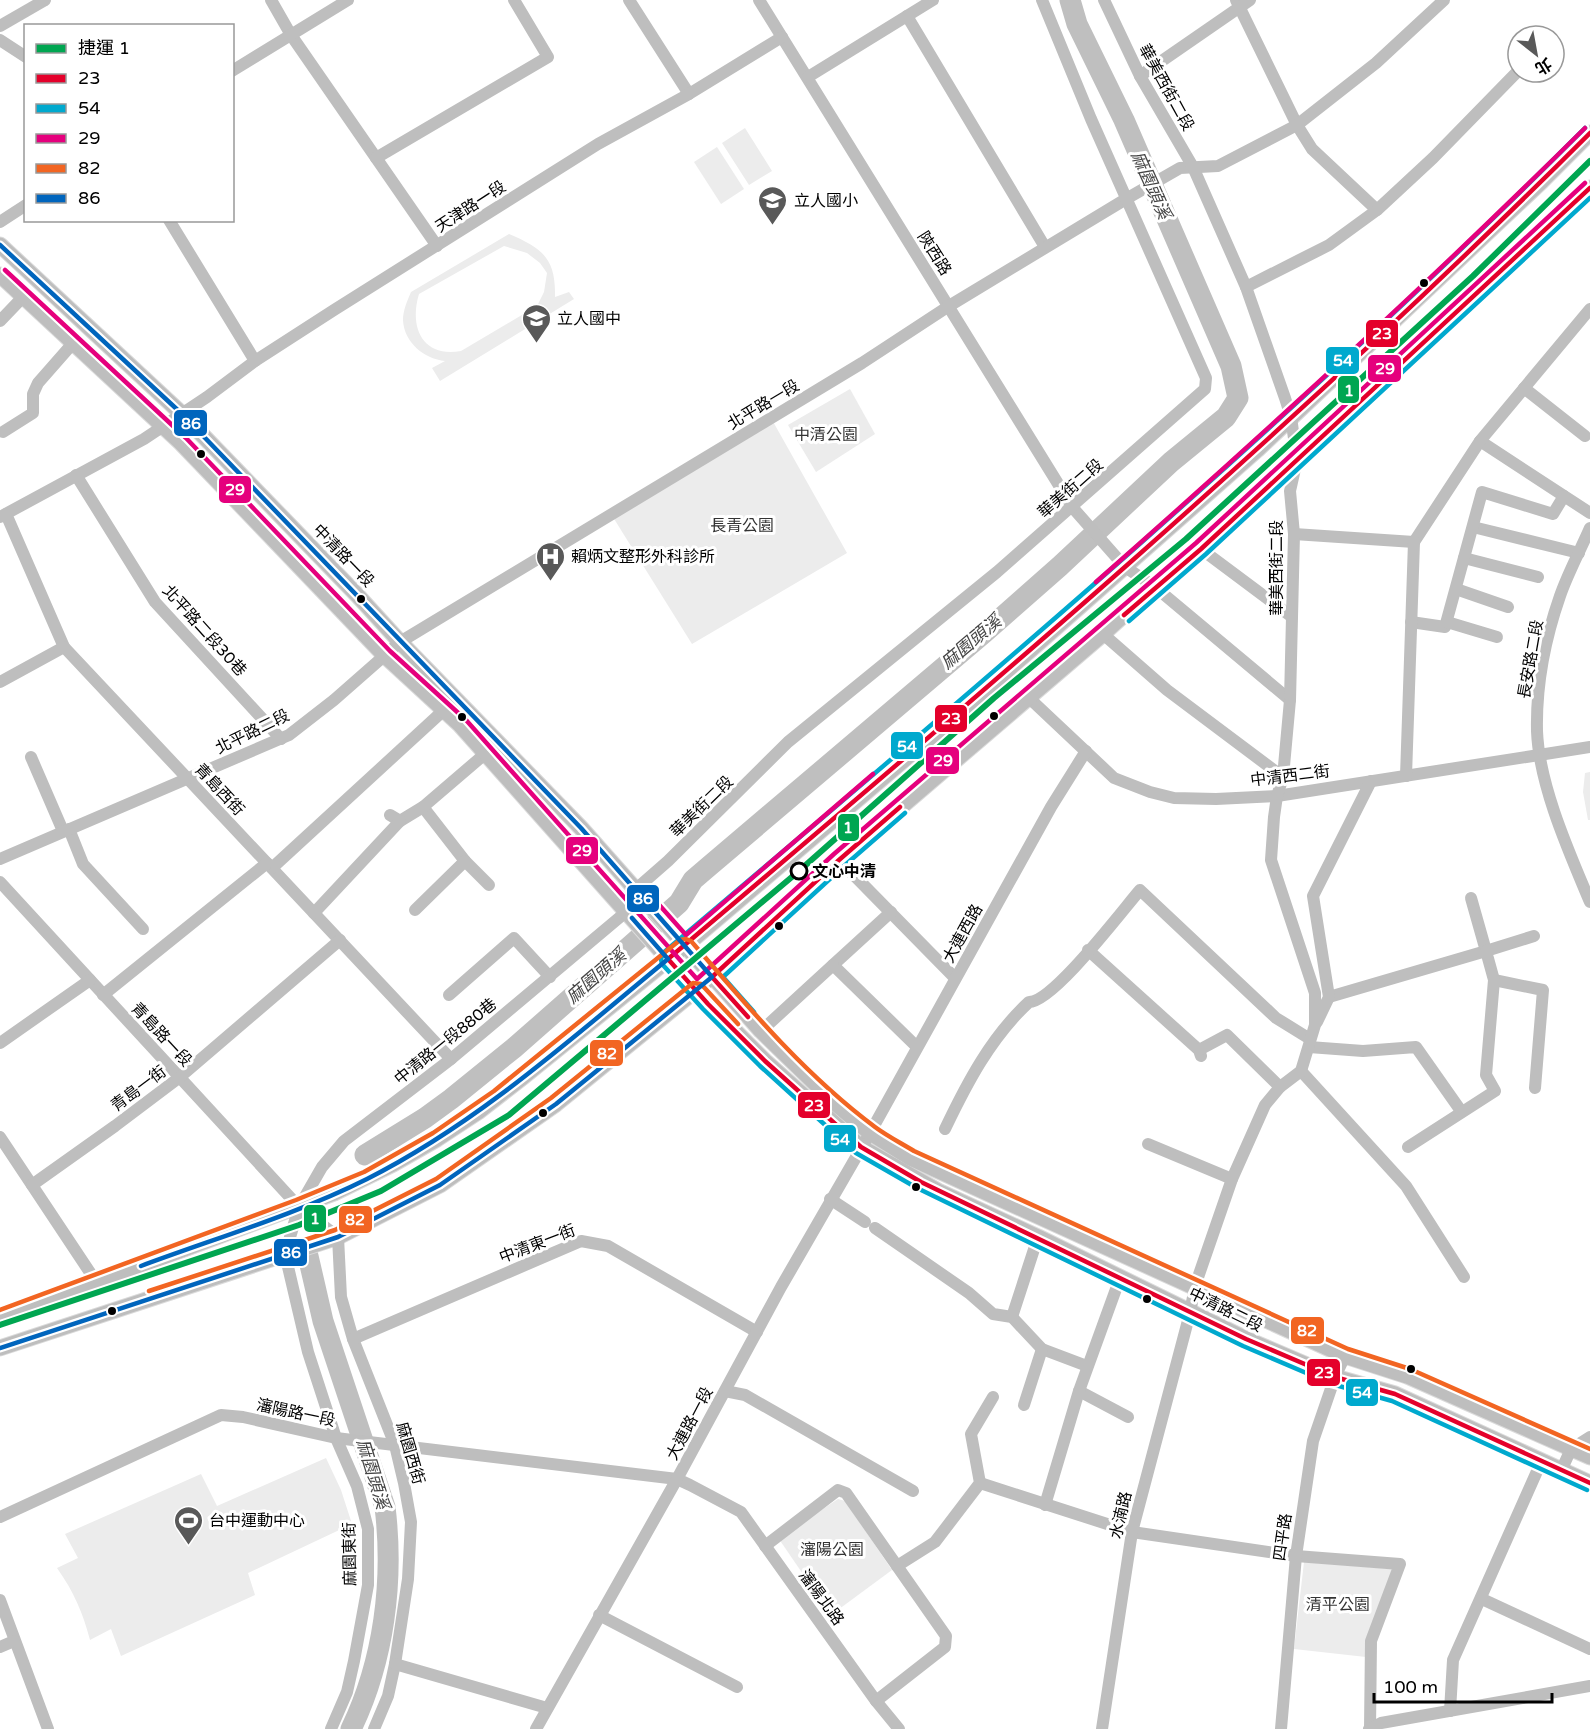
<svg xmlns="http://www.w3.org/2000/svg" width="1590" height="1729" font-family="'Varela Round','Noto Sans TC',sans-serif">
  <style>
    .green { fill: #ececec; fill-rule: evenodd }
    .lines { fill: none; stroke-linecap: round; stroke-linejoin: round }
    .river { stroke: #bfbfbf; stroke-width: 21 }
    .major-casing { stroke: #dbdbdb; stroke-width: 17 }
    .minor { stroke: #bebebe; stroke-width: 12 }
    .major { stroke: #bebebe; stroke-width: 15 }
    .bus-1-casing { stroke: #fff; stroke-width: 9 }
    .bus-2-casing { stroke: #fff; stroke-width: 9 }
    .bus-3-casing { stroke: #fff; stroke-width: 9 }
    .bus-4-casing { stroke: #fff; stroke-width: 9 }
    .bus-5-casing { stroke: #fff; stroke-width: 9 }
    .bus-1 { stroke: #e4002b; stroke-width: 4.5 }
    .bus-2 { stroke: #00a9ce; stroke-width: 4.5 }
    .bus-3 { stroke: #e5007d; stroke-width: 4.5 }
    .bus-4 { stroke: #f26522; stroke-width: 4.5 }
    .bus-5 { stroke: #0065bd; stroke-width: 4.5 }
    .metro-1-casing { stroke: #fff; stroke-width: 10 }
    .metro-1 { stroke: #00a651; stroke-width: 6 }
    .bus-dot { fill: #000; stroke: #fff; stroke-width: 2 }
    .stop-dot { fill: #fff; stroke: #000; stroke-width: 3 }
    .labels { text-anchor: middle; stroke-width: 6; stroke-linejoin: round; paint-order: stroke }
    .street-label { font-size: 16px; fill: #000; stroke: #fff }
    .poi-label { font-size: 16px; fill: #000; stroke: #fff; text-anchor: start }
    .park-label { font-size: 16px; fill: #333; stroke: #fff }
    .stop-label { font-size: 16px; font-weight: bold; fill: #000; stroke: #fff; text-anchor: start }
    .water-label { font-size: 18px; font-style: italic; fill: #444; stroke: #fff }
    .line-badge { stroke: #fff; stroke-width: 2 }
    .badge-label { font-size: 16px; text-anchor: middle; font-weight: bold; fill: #fff }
  </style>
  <rect width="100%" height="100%" fill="#fff"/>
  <g class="green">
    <path d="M 745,128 L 772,171 L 749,185 L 722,143 Z"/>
    <path d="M 717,147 L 744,189 L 721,204 L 694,162 Z"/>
    <path d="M 509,234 C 542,248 556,258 555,297 L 569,292 L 574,299 L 440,381 L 432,368 L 445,361 C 425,359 404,343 403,320 C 403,311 407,301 411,292 ZM 504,246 L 527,253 L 540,263 L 547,273 L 544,292 L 537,306 L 461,351 C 422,358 409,327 419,294 Z"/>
    <path d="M 850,389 L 875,434 L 816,472 L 788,425 Z"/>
    <path d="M 771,418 L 847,553 L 692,644 L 611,514 Z"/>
    <path d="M 1590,772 L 1590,820 L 1588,820 L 1583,792 L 1585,773 Z"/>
    <path d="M 326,1458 L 341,1490 L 352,1524 L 248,1573 L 255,1595 L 121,1656 L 111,1629 L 90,1640 C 83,1613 74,1592 57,1568 L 78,1558 L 65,1534 L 201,1474 L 217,1506 Z"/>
    <path d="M 838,1499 L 845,1501 L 892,1570 L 831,1615 L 781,1542 L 782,1536 Z"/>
    <path d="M 1304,1562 L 1392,1569 L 1366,1657 L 1294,1649 Z"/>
  </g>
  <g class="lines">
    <g class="river">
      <path d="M 365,1155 L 425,1118 L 451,1099 L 514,1048 L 679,903 L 693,880 L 707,868 L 984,633 L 1060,566 L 1171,462 L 1226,417 L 1238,398 L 1231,366 L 1124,120 L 1077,24 L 1070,0"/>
      <path d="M 308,1256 L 323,1321 L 385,1507 C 394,1581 384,1661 351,1729"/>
    </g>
    <defs>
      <g id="major">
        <path d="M 0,245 L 182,414 L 358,596 L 400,642 L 581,828 L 761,1031 L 836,1104 L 870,1133 L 910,1158 L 1345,1356 L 1407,1376 L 1590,1457"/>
        <path d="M 0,275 L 181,443 L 385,656 L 460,725 L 708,1004 L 765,1061 L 861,1147 L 938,1191 L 1038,1237 L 1246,1339 L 1335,1377 L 1395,1394 L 1590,1483"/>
        <path d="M 0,1318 L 334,1193 L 393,1164 L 437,1139 L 478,1112 L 523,1077 L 685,946 L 958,714 L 1257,450 L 1542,181 L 1590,133"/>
        <path d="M 0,1348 L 338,1237 L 440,1185 L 556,1104 L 712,977 L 839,860 L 1103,634 L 1155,587 L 1201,549 L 1590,188"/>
      </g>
    </defs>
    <use href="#major" class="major-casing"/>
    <g class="minor">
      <path d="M 271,0 L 291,35 L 437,246"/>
      <path d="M 629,0 L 689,94"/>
      <path d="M 759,0 L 1073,508 L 1125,567 L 1155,587 L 1290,700"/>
      <path d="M 1236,0 L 1297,125 L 1312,149 L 1377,210"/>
      <path d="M 907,16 L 1045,247"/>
      <path d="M 0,26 L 45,0"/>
      <path d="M 0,40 L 26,57"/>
      <path d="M 232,71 L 348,0"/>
      <path d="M 1140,76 L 1250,0"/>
      <path d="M 808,77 L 933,0"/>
      <path d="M 376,158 L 548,57 L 514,0"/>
      <path d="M 169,220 L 255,361"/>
      <path d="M 0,222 L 26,205"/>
      <path d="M 1246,287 L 1329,245 L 1377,210 L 1433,158 L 1518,71"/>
      <path d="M 0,321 L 23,297"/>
      <path d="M 1524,388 L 1585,436"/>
      <path d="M 3,432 L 33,413 L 33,394 L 38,383 L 74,342"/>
      <path d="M 1480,441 L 1590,513"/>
      <path d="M 76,475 L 155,602 L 281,739"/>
      <path d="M 6,514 L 64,647 L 451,1059"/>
      <path d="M 0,517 L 144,439 L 207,397 L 255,361 L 334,310 L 598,144 L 689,94 L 782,37"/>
      <path d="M 1473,527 L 1579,553"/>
      <path d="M 1590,528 C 1580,551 1568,573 1560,596 C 1545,639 1536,685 1537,731 C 1539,785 1569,852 1590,902"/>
      <path d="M 1294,534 L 1414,542"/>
      <path d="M 1414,542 L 1480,441 L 1590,309"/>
      <path d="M 1201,549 L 1292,617"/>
      <path d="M 1464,558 L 1538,577"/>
      <path d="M 1456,589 L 1508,607"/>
      <path d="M 1411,622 L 1445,627 L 1482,492 L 1553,514 L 1564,496"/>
      <path d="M 1447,622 L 1497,637"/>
      <path d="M 1103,634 L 1167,690 L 1283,777"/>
      <path d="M 0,682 L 64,647"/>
      <path d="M 1028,697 L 1114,778 L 1150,792 L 1174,798 L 1216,799 L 1277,796 L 1590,747"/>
      <path d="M 31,757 L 63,831"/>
      <path d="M 1406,776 L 1414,542"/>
      <path d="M 423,807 L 465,861 L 489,885"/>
      <path d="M 390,815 L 400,821 L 423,807 L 486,753"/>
      <path d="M 69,829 L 83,864 L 143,929"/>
      <path d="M 0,859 L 289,735 L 334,700 L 400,642 L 862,363 L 949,306 L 1126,199 L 1180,168 L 1218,166 L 1297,125 L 1376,63 L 1444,0"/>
      <path d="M 839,860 L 955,978"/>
      <path d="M 272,868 L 444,710"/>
      <path d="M 0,882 L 299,1207 L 338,1237 L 341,1297 L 353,1339 L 395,1445 L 404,1483 L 411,1522 L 408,1579 L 395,1664 L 388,1696 L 374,1729"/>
      <path d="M 636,889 L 668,861 L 788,742 L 997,572 L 1205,389 L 1206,378 L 1091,119 L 1042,0"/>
      <path d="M 415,910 L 465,861"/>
      <path d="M 891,912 L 833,965 L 917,1047"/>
      <path d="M 314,913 L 400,821"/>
      <path d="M 1088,950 L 1199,1050 L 1201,1056"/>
      <path d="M 1494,980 L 1543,990 L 1535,1088"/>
      <path d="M 103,995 L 267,863"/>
      <path d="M 449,995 L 514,938 L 550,977"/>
      <path d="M 1329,997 L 1486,951 L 1471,898"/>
      <path d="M 1317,1022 L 1329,997 L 1313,896 L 1371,781"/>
      <path d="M 761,1031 L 833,965"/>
      <path d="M 0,1043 L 90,980"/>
      <path d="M 1309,1047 L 1363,1051 L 1416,1047 L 1461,1111"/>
      <path d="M 1199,1050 L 1227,1035 L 1280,1087"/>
      <path d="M 1301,1071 L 1406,1186 L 1464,1277"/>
      <path d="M 945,1129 C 967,1083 991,1037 1029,1002 C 1053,1002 1121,912 1140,890 L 1276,1018 L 1310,1039"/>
      <path d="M 0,1137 L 97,1283"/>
      <path d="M 1148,1144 L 1232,1179"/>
      <path d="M 1408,1147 L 1495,1091 L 1486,1075 L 1494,980 L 1486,951 L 1534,936"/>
      <path d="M 32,1185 L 115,1126 L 180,1077 L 340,940"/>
      <path d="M 830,1199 L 865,1222"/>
      <path d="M 875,1228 L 969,1293 L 993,1314 L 1012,1317 L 1042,1349 L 1087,1366"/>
      <path d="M 1012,1317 L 1038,1237"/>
      <path d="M 353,1339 L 581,1241 L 608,1246 L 757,1332"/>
      <path d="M 725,1391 L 745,1395 L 913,1491"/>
      <path d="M 1079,1391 L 1128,1417"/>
      <path d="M 1024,1405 L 1042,1349"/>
      <path d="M 1561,1471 L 1571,1449 L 1590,1437"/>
      <path d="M 980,1483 L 1132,1532 L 1296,1556 L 1400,1564 L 1371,1641 L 1370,1729"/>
      <path d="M 1045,1505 L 1079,1391 L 1120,1278"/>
      <path d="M 0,1517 L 221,1415 L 243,1417 L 336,1438 L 677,1479 L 690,1485 L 741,1512 L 876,1701 L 899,1729"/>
      <path d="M 765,1546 L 838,1490 L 846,1493 L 946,1636 L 945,1647 L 876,1701"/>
      <path d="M 897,1566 L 935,1542 L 980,1483 L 971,1434 L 993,1397"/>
      <path d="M 1482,1599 L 1590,1649"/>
      <path d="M 0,1600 L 48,1729"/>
      <path d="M 599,1615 L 737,1687"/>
      <path d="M 0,1647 L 14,1641"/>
      <path d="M 395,1664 L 547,1708"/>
      <path d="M 1450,1711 L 1453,1660 L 1542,1460"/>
      <path d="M 331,1729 L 347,1692 L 354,1661 L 368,1585 L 368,1529 L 357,1486 L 336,1438 L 308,1352 L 285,1254 L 299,1207 L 322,1167 L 344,1141 L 451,1059 L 626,912"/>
      <path d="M 536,1729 L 677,1479 L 781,1287 L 870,1133 L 1051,807 L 1086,751"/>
      <path d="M 1102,1729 L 1132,1532 L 1190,1313 L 1195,1286 L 1232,1179 L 1265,1105 L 1280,1087 L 1301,1071 L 1315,1025 L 1315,993 L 1271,860 L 1274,817 L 1277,796 L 1283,777 L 1290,700 L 1294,534 L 1290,491 L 1297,460 L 1291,417 L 1285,398 L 1246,287 L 1193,167 L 1140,76 L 1104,0"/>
      <path d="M 1281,1729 L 1296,1556 L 1313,1441 L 1335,1377 L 1345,1356"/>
      <path d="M 1369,1729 L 1381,1723 L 1590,1686"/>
    </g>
    <use href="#major" class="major"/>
    <defs>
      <g id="bus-1">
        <path d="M 1590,133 C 1298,425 983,693 668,959 L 708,1004 L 765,1061 L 861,1147 L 921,1182 L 1246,1339 L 1335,1377 L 1395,1394 L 1590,1483"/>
        <path d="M 1124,615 L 1201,549 L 1590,188"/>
        <path d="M 748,1017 L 712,977 L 839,860 L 900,807"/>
      </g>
      <g id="bus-2">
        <path d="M 1585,128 C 1293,420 978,687 663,953 L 661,959 L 662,964 L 703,1009 L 760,1066 L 856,1153 L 917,1188 L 1243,1346 L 1332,1384 L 1392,1401 L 1587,1490"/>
        <path d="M 1129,621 L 1206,554 L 1590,198"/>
        <path d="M 754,1012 L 723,977 L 844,866 L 905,813"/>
      </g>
      <g id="bus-3">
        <path d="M 5,270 L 186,438 L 390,651 L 466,720 L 697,979 L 834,854 L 1196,543 L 1585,183"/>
        <path d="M 1096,582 C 1263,435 1427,285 1585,128"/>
        <path d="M 654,899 L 686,935 L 873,774"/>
      </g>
      <g id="bus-4">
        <path d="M 149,1291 L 335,1230 L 436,1179 L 551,1098 L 693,983 L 701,984 L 738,1024"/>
        <path d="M 0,1310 L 296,1200 L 364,1172 L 433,1133 L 494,1091 L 680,940 L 686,939 L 691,941 C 747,1006 805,1075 875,1127 C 887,1136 901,1143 914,1151 L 1348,1349 L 1410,1369 L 1590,1449"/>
      </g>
      <g id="bus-5">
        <path d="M 0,245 L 182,414 L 581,828 L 712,977 L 556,1104 L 440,1185 L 338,1237 L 0,1348"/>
        <path d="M 141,1266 C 216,1238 295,1215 367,1179 C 478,1123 572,1038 668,959 L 632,918"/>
      </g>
    </defs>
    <use href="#bus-1" class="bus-1-casing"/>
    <use href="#bus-2" class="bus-2-casing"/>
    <use href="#bus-3" class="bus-3-casing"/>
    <use href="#bus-4" class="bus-4-casing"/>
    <use href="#bus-5" class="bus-5-casing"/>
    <use href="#bus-1" class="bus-1"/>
    <use href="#bus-2" class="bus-2"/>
    <use href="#bus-3" class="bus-3"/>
    <use href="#bus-4" class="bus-4"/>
    <use href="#bus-5" class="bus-5"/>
    <defs>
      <path id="metro-1" d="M 0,1325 L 299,1225 L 381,1191 L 509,1115 L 799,871 L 994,698 L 1186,539 L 1473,276 L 1590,161"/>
    </defs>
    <use href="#metro-1" class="metro-1-casing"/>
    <use href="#metro-1" class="metro-1"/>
  </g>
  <defs>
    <symbol id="school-pin" viewBox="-11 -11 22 30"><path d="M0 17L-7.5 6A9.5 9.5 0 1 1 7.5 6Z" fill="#595959" stroke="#fff"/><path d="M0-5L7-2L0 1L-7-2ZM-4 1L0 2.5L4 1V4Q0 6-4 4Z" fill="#fff"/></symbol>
    <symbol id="hospital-pin" viewBox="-11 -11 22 30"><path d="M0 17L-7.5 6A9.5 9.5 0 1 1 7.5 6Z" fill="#595959" stroke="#fff"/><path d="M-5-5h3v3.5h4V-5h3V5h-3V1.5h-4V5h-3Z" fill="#fff"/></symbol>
    <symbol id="stadium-pin" viewBox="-11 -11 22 30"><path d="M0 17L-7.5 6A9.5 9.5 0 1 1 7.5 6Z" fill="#595959" stroke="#fff"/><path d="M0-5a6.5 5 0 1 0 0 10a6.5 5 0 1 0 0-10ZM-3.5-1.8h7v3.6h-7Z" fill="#fff"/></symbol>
  </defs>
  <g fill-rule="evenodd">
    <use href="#school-pin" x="756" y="184" width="33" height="45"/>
    <use href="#school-pin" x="520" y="302" width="33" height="45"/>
    <use href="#hospital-pin" x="534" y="540" width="33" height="45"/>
    <use href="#stadium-pin" x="172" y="1504" width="33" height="45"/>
  </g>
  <g class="bus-dot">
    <circle cx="1424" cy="283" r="5"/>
    <circle cx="201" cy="454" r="5"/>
    <circle cx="361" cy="599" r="5"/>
    <circle cx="994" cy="716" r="5"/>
    <circle cx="462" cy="717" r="5"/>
    <circle cx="779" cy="926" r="5"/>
    <circle cx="543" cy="1113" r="5"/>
    <circle cx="916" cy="1187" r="5"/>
    <circle cx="1147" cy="1299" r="5"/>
    <circle cx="112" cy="1311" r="5"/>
    <circle cx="1411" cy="1369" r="5"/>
  </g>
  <circle class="stop-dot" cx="799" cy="871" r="8"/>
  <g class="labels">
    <g class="street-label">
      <text transform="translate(1167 87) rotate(61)" y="6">華美西街二段</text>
      <text transform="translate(470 206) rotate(-33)" y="6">天津路一段</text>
      <text transform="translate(935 253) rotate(58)" y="6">陝西路</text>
      <text transform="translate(763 404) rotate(-31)" y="6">北平路一段</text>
      <text transform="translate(1070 488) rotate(-41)" y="6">華美街二段</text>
      <text transform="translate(344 555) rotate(46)" y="6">中清路一段</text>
      <text transform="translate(1276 568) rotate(-90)" y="6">華美西街二段</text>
      <text transform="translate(205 630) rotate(48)" y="6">北平路二段30巷</text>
      <text transform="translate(1530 659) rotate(-80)" y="6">長安路二段</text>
      <text transform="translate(252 731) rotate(-26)" y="6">北平路二段</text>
      <text transform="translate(1290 775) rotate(-7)" y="6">中清西二街</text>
      <text transform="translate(220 789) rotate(47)" y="6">青島西街</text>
      <text transform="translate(701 806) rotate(-44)" y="6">華美街二段</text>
      <text transform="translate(962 933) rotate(-61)" y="6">大連西路</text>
      <text transform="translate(162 1034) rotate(47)" y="6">青島路一段</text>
      <text transform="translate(445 1041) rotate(-39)" y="6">中清路一段880巷</text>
      <text transform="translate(138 1088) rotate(-37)" y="6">青島一街</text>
      <text transform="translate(537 1243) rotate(-21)" y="6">中清東一街</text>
      <text transform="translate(1226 1309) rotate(26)" y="6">中清路二段</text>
      <text transform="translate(296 1412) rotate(12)" y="6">瀋陽路一段</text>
      <text transform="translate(689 1423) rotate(-62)" y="6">大連路一段</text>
      <text transform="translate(411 1453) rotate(74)" y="6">麻園西街</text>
      <text transform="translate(1120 1515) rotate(-77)" y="6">水湳路</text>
      <text transform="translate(1282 1537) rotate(-82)" y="6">四平路</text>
      <text transform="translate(349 1554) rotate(-91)" y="6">麻園東街</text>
      <text transform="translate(822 1597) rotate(54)" y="6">瀋陽北路</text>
    </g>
    <g class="poi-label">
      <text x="794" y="206">立人國小</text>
      <text x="557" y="324">立人國中</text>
      <text x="571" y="562">賴炳文整形外科診所</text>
      <text x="209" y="1526">台中運動中心</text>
    </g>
    <g class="park-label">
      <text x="826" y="440">中清公園</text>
      <text x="742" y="531">長青公園</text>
      <text x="832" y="1555">瀋陽公園</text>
      <text x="1338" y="1610">清平公園</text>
    </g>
    <g class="stop-label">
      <text x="812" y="877">文心中清</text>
    </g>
    <g class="water-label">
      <text transform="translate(1151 185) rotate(66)" y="6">麻園頭溪</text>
      <text transform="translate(971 642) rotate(-40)" y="6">麻園頭溪</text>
      <text transform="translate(596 976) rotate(-41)" y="6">麻園頭溪</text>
      <text transform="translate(373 1474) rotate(73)" y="6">麻園頭溪</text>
    </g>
  </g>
  <g class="line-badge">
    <rect x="1365" y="319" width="34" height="29" rx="6" fill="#e4002b"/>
    <rect x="1325" y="346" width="35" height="29" rx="6" fill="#00a9ce"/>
    <rect x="1367" y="354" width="35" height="29" rx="6" fill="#e5007d"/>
    <rect x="1337" y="375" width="23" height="29" rx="6" fill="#00a651"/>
    <rect x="173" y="409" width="35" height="28" rx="6" fill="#0065bd"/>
    <rect x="218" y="475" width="34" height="29" rx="6" fill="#e5007d"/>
    <rect x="934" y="704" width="34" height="29" rx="6" fill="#e4002b"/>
    <rect x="890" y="731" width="34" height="29" rx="6" fill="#00a9ce"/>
    <rect x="925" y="746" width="35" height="29" rx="6" fill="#e5007d"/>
    <rect x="837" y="813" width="23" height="29" rx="6" fill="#00a651"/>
    <rect x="565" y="836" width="34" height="29" rx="6" fill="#e5007d"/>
    <rect x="626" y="884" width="34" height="29" rx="6" fill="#0065bd"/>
    <rect x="589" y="1039" width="35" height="28" rx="6" fill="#f26522"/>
    <rect x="797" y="1091" width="34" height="28" rx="6" fill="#e4002b"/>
    <rect x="823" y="1124" width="34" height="29" rx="6" fill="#00a9ce"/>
    <rect x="303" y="1204" width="24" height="29" rx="6" fill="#00a651"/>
    <rect x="338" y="1205" width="35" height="29" rx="6" fill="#f26522"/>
    <rect x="273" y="1238" width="35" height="29" rx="6" fill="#0065bd"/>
    <rect x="1290" y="1316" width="35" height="29" rx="6" fill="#f26522"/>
    <rect x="1306" y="1358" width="35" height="29" rx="6" fill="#e4002b"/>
    <rect x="1345" y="1378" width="34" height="29" rx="6" fill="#00a9ce"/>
  </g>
  <g class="badge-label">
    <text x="1382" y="339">23</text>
    <text x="1343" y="366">54</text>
    <text x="1385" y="374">29</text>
    <text x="1349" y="396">1</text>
    <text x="191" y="429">86</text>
    <text x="235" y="495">29</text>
    <text x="951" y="724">23</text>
    <text x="907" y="752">54</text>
    <text x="943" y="766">29</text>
    <text x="848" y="833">1</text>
    <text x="582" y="856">29</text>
    <text x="643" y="904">86</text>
    <text x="607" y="1059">82</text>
    <text x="814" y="1111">23</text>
    <text x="840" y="1145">54</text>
    <text x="315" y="1224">1</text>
    <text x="355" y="1225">82</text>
    <text x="291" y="1258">86</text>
    <text x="1307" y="1336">82</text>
    <text x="1324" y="1378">23</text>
    <text x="1362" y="1398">54</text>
  </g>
  <rect x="24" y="24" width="210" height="198" fill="#ffffff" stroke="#999999" stroke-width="1.5"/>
  <rect x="36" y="44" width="30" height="9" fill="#00a651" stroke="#999999" stroke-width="1.5"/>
  <text x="78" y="54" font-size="18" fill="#000000">捷運 1</text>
  <rect x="36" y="74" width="30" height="9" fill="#e4002b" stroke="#999999" stroke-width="1.5"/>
  <text x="78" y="84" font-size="18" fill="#000000">23</text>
  <rect x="36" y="104" width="30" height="9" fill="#00a9ce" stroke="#999999" stroke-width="1.5"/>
  <text x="78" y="114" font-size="18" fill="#000000">54</text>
  <rect x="36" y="134" width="30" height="9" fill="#e5007d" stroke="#999999" stroke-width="1.5"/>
  <text x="78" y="144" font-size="18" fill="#000000">29</text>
  <rect x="36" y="164" width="30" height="9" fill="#f26522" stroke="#999999" stroke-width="1.5"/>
  <text x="78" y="174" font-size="18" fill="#000000">82</text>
  <rect x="36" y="194" width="30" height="9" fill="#0065bd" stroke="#999999" stroke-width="1.5"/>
  <text x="78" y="204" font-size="18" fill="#000000">86</text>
  <g transform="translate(1536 54) rotate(149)"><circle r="28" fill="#ffffff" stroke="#999999" stroke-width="1.5"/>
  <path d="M0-4.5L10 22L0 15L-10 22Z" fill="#595959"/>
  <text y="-9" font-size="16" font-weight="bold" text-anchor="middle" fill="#000000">北</text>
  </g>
  <path d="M1374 1693v9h178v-9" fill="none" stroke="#000000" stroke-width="3"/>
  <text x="1383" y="1693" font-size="18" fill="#000000" stroke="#ffffff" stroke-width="4.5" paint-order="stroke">100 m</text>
</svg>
